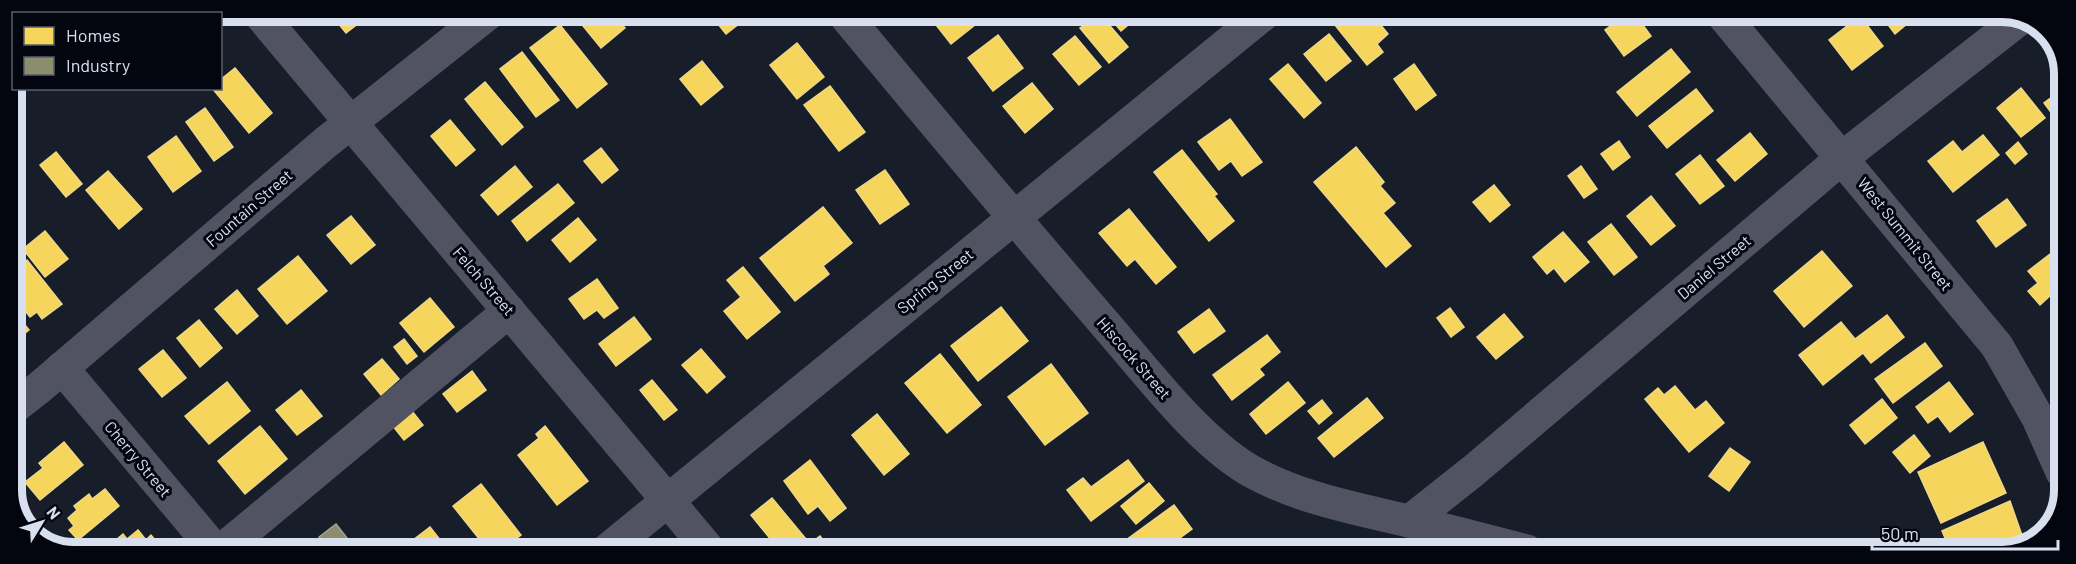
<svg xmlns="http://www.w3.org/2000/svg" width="2076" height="564" font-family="Barlow,sans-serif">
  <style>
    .homes { fill: #f6d55c; stroke: #edd888; stroke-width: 1.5 }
    .industry { fill: #8c8c6e; stroke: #a3a595; stroke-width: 1.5 }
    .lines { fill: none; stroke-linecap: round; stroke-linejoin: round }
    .minor { stroke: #515362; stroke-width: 33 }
    .labels { text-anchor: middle; stroke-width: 6; stroke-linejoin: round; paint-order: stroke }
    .street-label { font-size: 16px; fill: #d8e0ef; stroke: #03060f }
    .rim { fill: none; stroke: #d8e0ef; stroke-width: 8 }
  </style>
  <rect width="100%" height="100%" fill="#181e29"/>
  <g class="homes">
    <path d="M 329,12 L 365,12 L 368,16 L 346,33 Z"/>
    <path d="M 577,13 L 612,13 L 625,28 L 601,48 L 574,15 Z"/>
    <path d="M 712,13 L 753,13 L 726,34 L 710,14 Z"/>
    <path d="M 942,13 L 990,13 L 951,44 L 933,21 Z"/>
    <path d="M 1099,13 L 1128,47 L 1109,63 L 1080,28 Z"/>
    <path d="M 1106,13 L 1135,13 L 1138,17 L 1121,31 Z"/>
    <path d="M 1339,13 L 1371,13 L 1388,34 L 1377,44 L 1383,52 L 1367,65 L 1331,20 Z"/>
    <path d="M 1627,14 L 1635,14 L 1651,36 L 1624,56 L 1605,30 Z"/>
    <path d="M 1802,14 L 1824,14 L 1811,25 Z"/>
    <path d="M 1880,14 L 1909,14 L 1913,19 L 1895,34 Z"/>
    <path d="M 1860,16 L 1883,46 L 1852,70 L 1829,40 Z"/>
    <path d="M 560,25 L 607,84 L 577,108 L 530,48 Z"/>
    <path d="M 1329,34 L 1351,61 L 1326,81 L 1304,54 Z"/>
    <path d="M 998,35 L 1023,68 L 993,91 L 968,58 Z"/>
    <path d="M 1075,36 L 1101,67 L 1079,85 L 1053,54 Z"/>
    <path d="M 797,43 L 824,77 L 797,99 L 770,65 Z"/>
    <path d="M 1671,49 L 1690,72 L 1637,116 L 1617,92 Z"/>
    <path d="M 522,52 L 559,100 L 536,117 L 500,69 Z"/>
    <path d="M 702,61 L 723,87 L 701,105 L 680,79 Z"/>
    <path d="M 1288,64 L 1321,103 L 1304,118 L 1270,79 Z"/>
    <path d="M 1414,64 L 1436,95 L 1416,110 L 1394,79 Z"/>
    <path d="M 235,68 L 272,113 L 249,133 L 212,88 L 220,88 L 220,80 Z"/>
    <path d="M 485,82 L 523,127 L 502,145 L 465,99 Z"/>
    <path d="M 1032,83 L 1053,109 L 1025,133 L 1003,106 Z"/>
    <path d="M 830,86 L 865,132 L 839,151 L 804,105 Z"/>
    <path d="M 2021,88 L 2045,118 L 2021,137 L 1997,108 Z"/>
    <path d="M 2064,88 L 2064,124 L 2061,126 L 2044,103 Z"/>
    <path d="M 1696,89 L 1713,111 L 1667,148 L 1649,126 Z"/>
    <path d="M 205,108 L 233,147 L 214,161 L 186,122 Z"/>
    <path d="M 1230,119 L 1262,162 L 1242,176 L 1231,161 L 1219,170 L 1198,142 Z"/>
    <path d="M 450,120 L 475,150 L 456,166 L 431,136 Z"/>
    <path d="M 1750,133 L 1767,154 L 1735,181 L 1717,160 Z"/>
    <path d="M 1983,135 L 1999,155 L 1953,192 L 1928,161 L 1953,141 L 1962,152 Z"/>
    <path d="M 176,136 L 201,171 L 173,192 L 148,157 Z"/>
    <path d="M 1619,141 L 1630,157 L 1613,170 L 1601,154 Z"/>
    <path d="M 2018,142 L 2027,154 L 2015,164 L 2006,153 Z"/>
    <path d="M 1356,147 L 1384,182 L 1380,186 L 1395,203 L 1383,213 L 1411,246 L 1386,267 L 1314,182 Z"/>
    <path d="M 601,148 L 618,170 L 602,183 L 584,161 Z"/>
    <path d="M 1182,150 L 1217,194 L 1214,196 L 1234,221 L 1209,241 L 1154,172 Z"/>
    <path d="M 56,152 L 82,184 L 66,197 L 40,165 Z"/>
    <path d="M 1700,155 L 1724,186 L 1700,204 L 1676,174 Z"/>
    <path d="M 515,166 L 532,187 L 498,215 L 481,195 Z"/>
    <path d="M 1581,166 L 1597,189 L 1584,198 L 1568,176 Z"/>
    <path d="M 885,170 L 909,204 L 880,224 L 856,190 Z"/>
    <path d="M 108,171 L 142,209 L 119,229 L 86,190 Z"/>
    <path d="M 558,184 L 574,203 L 527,241 L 512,221 Z"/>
    <path d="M 1494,185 L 1510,205 L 1490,222 L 1473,202 Z"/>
    <path d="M 1651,196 L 1675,226 L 1651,245 L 1627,216 Z"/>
    <path d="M 2007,199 L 2026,225 L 1996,247 L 1977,221 Z"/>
    <path d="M 823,207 L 852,243 L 823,266 L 829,274 L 795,301 L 760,258 Z"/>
    <path d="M 1129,209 L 1176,267 L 1156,284 L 1135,259 L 1127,266 L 1099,233 Z"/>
    <path d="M 351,216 L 375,245 L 351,264 L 327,235 Z"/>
    <path d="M 578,218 L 596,240 L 570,262 L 552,240 Z"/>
    <path d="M 1611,224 L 1637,257 L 1614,275 L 1588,242 Z"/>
    <path d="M 45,231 L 68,259 L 45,277 L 23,249 Z"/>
    <path d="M 1563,232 L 1589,262 L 1565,282 L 1554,268 L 1547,274 L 1533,257 Z"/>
    <path d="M 2058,248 L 2063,254 L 2063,307 L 2052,294 L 2040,305 L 2028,291 L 2038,283 L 2028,271 Z"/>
    <path d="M 1822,251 L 1852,286 L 1804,327 L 1774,291 Z"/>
    <path d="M 298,256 L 327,291 L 287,324 L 258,289 Z"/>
    <path d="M 27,260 L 62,304 L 42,319 L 37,312 L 30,317 L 12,294 L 12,272 Z"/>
    <path d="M 743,267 L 780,312 L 747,339 L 724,311 L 741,297 L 727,280 Z"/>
    <path d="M 597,279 L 618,308 L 604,318 L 597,310 L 584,319 L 569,299 Z"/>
    <path d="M 237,290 L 258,316 L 237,334 L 215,309 Z"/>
    <path d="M 430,298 L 454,327 L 424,352 L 400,323 Z"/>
    <path d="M 1001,307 L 1028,341 L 978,381 L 951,346 Z"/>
    <path d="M 1450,308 L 1464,327 L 1451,337 L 1437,318 Z"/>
    <path d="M 12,309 L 29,330 L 12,344 Z"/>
    <path d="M 1209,309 L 1225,331 L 1194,353 L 1178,332 Z"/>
    <path d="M 1504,314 L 1523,337 L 1496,359 L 1477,337 Z"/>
    <path d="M 1887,315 L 1904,337 L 1871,363 L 1863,353 L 1823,385 L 1799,355 L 1841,322 L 1855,339 Z"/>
    <path d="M 634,317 L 651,339 L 616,366 L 599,344 Z"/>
    <path d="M 199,320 L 222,348 L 200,367 L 177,338 Z"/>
    <path d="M 1267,335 L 1280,352 L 1259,369 L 1264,375 L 1232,400 L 1213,375 Z"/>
    <path d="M 404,339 L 417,356 L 407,364 L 394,347 Z"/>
    <path d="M 1925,343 L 1942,366 L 1893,403 L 1875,379 Z"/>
    <path d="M 701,349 L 725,377 L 707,393 L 682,365 Z"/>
    <path d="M 163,350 L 186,378 L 162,397 L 139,369 Z"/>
    <path d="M 940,354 L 981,405 L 947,433 L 905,383 Z"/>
    <path d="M 382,359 L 399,379 L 381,395 L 364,374 Z"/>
    <path d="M 1051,364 L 1088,413 L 1045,445 L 1008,397 Z"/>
    <path d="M 472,371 L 486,390 L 457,412 L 443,394 Z"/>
    <path d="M 652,380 L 677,410 L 664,420 L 640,390 Z"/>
    <path d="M 227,382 L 250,411 L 209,444 L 185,416 Z"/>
    <path d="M 1288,382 L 1305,403 L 1266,434 L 1250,414 Z"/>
    <path d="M 1949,382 L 1973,414 L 1950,432 L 1938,416 L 1928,423 L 1916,407 Z"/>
    <path d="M 1675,386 L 1695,410 L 1706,401 L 1724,423 L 1689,452 L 1645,399 L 1658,388 L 1664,395 Z"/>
    <path d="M 301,390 L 322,416 L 297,435 L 276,410 Z"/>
    <path d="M 1367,398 L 1383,418 L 1334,457 L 1318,438 Z"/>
    <path d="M 1882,399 L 1897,418 L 1865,444 L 1850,425 Z"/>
    <path d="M 1322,400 L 1332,413 L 1319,424 L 1308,411 Z"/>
    <path d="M 412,411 L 423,425 L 404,440 L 393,426 Z"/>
    <path d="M 877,414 L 909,454 L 884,475 L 852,435 Z"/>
    <path d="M 260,426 L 287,459 L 245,494 L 218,461 Z"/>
    <path d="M 545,426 L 588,481 L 557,505 L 518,455 L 539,438 L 536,434 Z"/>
    <path d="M 1914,435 L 1930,456 L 1910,473 L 1893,452 Z"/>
    <path d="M 64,442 L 83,465 L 40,500 L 25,482 L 43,468 L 39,463 Z"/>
    <path d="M 1983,442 L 2006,493 L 1941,523 L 1918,472 Z"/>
    <path d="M 1730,448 L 1750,462 L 1729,491 L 1709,476 Z"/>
    <path d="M 810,460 L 846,508 L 830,521 L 818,506 L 808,514 L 784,481 Z"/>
    <path d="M 1128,460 L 1144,481 L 1091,521 L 1067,490 L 1083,478 L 1091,487 Z"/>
    <path d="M 1149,483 L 1164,501 L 1136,524 L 1121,506 Z"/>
    <path d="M 481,484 L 521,535 L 500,550 L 488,550 L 453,506 Z"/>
    <path d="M 105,489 L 119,506 L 78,540 L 69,530 L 74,526 L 68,518 L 77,510 L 74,506 L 89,494 L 92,499 Z"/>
    <path d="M 772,498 L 810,544 L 801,551 L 780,551 L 751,515 Z"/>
    <path d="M 2010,501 L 2025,544 L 2002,552 L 1951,552 L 1942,531 Z"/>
    <path d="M 1174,505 L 1192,529 L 1162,551 L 1128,551 L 1122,543 Z"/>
    <path d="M 430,527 L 448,550 L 400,550 Z"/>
    <path d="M 138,530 L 146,540 L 151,535 L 160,546 L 155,550 L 104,550 L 123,534 L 127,539 Z"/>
    <path d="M 820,536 L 831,551 L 811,551 L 807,546 Z"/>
  </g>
  <path class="industry" d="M 336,524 L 350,542 L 340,550 L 330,550 L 319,537 Z"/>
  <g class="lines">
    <g class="minor">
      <path d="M 258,12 L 710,551"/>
      <path d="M 843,13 C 930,118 1017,222 1106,325 C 1146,371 1197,439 1249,470 C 1298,498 1354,508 1408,521 C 1448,530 1487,541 1527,551"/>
      <path d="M 1722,14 L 1997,346 L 2038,418 L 2062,472"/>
      <path d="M 62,368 L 215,550"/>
      <path d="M 12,409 L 40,387 L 325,143 L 490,12"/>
      <path d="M 1410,521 L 1473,471 L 1842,158 L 2022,17"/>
      <path d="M 222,550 L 509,311"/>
      <path d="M 606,551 L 1265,13"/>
    </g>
  </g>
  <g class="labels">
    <g class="street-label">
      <text transform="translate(249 208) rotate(-41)" y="6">Fountain Street</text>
      <text transform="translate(1905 234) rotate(51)" y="6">West Summit Street</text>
      <text transform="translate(1714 267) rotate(-40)" y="6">Daniel Street</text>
      <text transform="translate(484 281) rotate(49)" y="6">Felch Street</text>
      <text transform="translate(935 281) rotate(-39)" y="6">Spring Street</text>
      <text transform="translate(1134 358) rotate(49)" y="6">Hiscock Street</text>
      <text transform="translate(138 459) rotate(50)" y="6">Cherry Street</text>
    </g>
  </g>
  <path d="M0 0H2076V564H0ZM74 22H2002A52 52 0 0 1 2054 74V490A52 52 0 0 1 2002 542H74A52 52 0 0 1 22 490V74A52 52 0 0 1 74 22Z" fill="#03060f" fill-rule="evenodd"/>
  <path class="rim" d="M74 22H2002A52 52 0 0 1 2054 74V490A52 52 0 0 1 2002 542H74A52 52 0 0 1 22 490V74A52 52 0 0 1 74 22Z"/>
  <rect x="12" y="12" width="210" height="78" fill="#03060f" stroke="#585d69" stroke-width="1.5"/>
  <rect x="24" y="27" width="30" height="18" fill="#f6d55c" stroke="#585d69" stroke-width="1.5"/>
  <text x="66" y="42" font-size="18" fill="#d8e0ef">Homes</text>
  <rect x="24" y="57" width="30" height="18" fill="#8c8c6e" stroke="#585d69" stroke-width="1.5"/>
  <text x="66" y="72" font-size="18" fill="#d8e0ef">Industry</text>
  <g transform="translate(42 522) rotate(52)" stroke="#03060f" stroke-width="4.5" paint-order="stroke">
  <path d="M0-4.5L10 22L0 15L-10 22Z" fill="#d8e0ef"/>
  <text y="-9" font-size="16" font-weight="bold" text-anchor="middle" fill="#d8e0ef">N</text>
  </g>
  <path d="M1872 540v9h186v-9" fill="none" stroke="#d8e0ef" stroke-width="3"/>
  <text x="1881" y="540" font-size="18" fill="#d8e0ef" stroke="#03060f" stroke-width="4.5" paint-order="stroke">50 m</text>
</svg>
